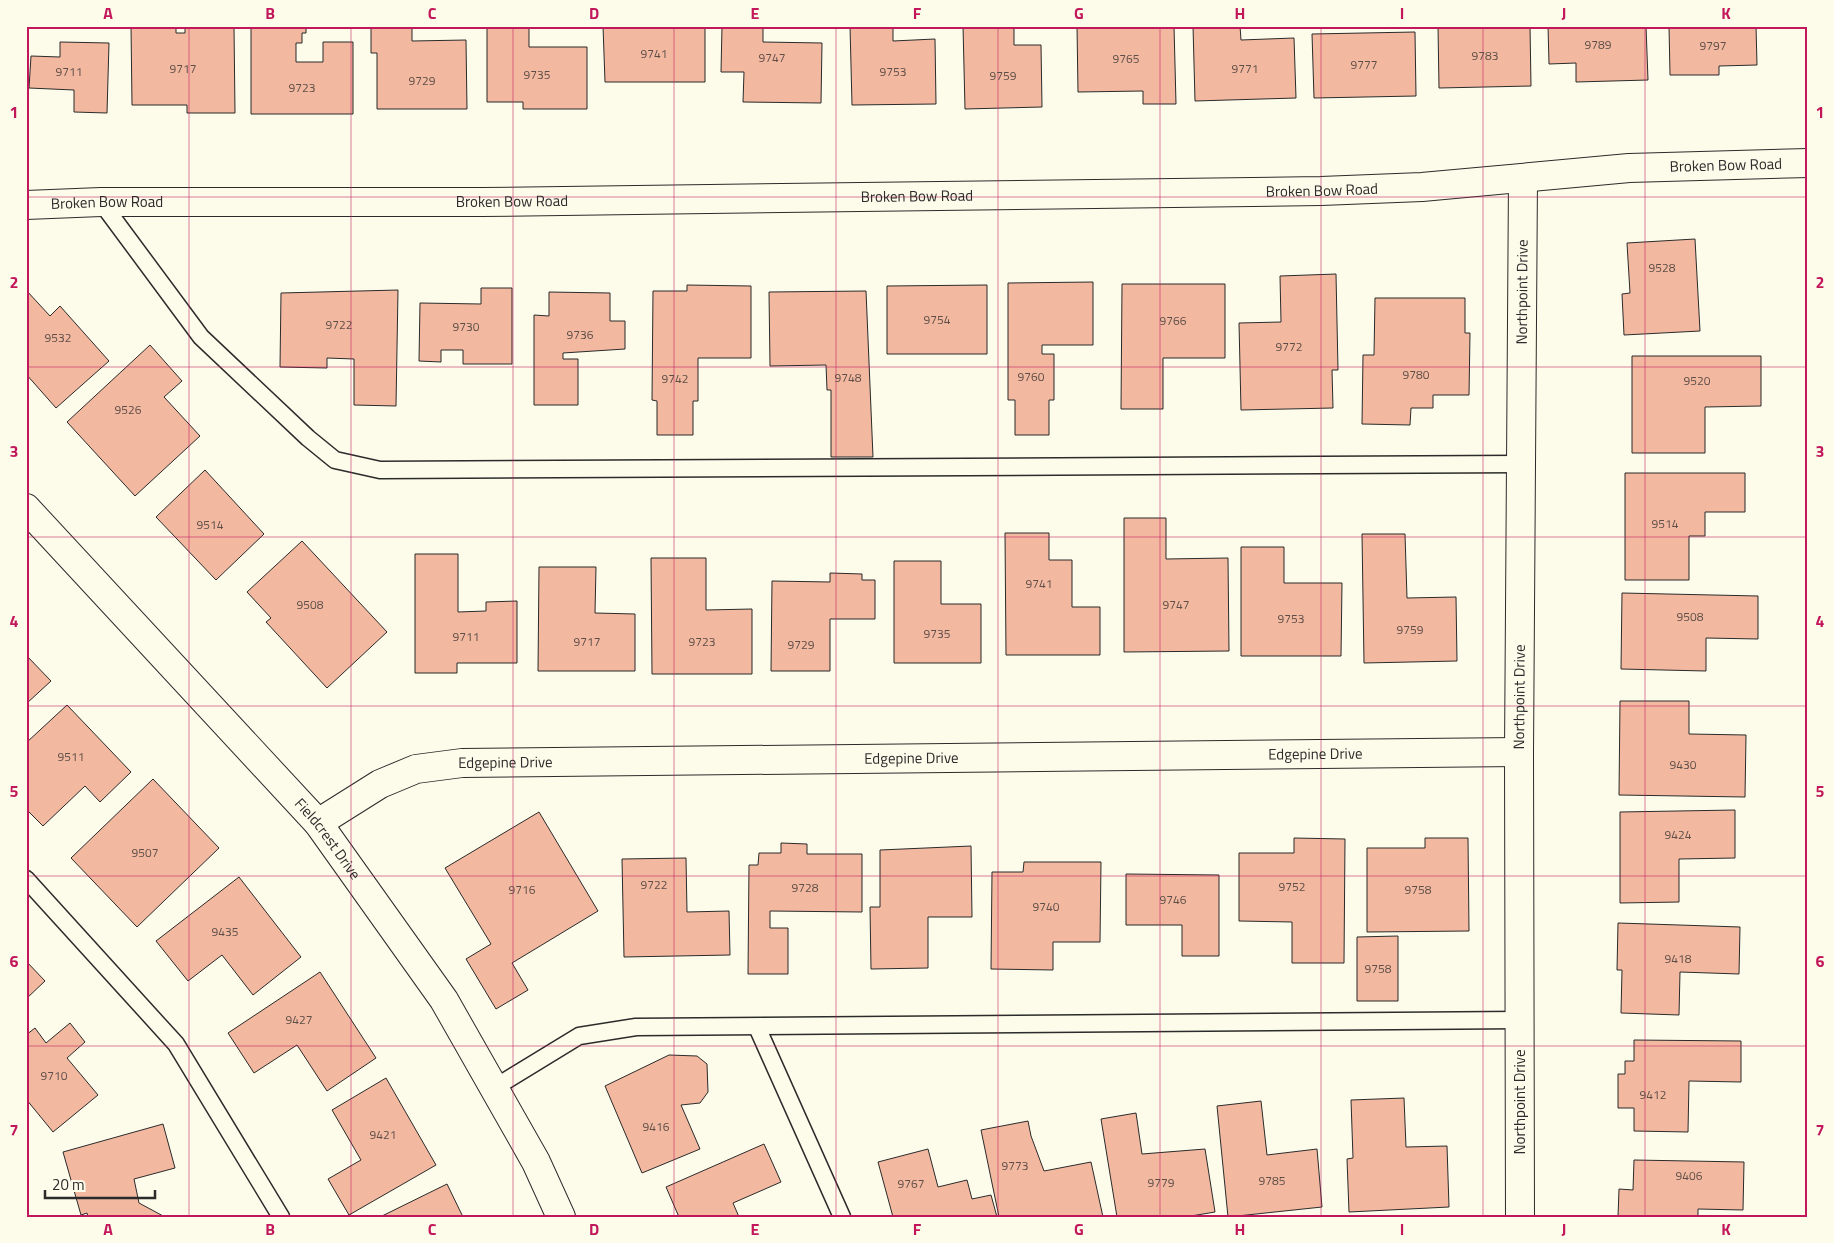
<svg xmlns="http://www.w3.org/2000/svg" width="1834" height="1243" font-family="'Titillium Web',sans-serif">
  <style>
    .building { fill: #f2b8a0; stroke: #2b2b2b }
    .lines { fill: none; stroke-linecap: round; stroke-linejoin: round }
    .lane-casing { stroke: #2b2b2b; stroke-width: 19 }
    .street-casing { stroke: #2b2b2b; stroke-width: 30 }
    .lane { stroke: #fdfbea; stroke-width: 16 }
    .street { stroke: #fdfbea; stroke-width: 28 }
    .grid { fill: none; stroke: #c2185b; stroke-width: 1; stroke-opacity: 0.55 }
    .labels { text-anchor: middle; stroke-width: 4; stroke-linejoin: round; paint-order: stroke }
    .number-label { font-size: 12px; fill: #5d4e48 }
    .street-label { font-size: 15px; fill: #2b2b2b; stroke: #fdfbea }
    .neatline { fill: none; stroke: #c2185b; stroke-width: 2 }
    .grid-label { font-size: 16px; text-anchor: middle; font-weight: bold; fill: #c2185b }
  </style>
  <rect width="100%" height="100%" fill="#fdfbea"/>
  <g class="building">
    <path d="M 131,26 L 176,26 L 176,33 L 185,33 L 185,26 L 234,26 L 235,113 L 187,113 L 187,105 L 132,105 Z"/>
    <path d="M 251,26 L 306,26 L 306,33 L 302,33 L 302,43 L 296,43 L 296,62 L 323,62 L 323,42 L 353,42 L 353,114 L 251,114 Z"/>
    <path d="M 371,26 L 412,26 L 412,41 L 466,40 L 467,109 L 377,109 L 377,53 L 371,53 Z"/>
    <path d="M 487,26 L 529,26 L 529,47 L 587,47 L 587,109 L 523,109 L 523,102 L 487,102 Z"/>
    <path d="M 603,26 L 705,26 L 705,82 L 605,82 Z"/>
    <path d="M 722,26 L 763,26 L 763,42 L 822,43 L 821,103 L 743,102 L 744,72 L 721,72 Z"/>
    <path d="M 850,26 L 893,26 L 893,41 L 935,39 L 936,104 L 852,105 Z"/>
    <path d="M 963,26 L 1014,26 L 1014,45 L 1041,45 L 1042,107 L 965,109 Z"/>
    <path d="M 1077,26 L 1174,26 L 1176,104 L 1143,104 L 1143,91 L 1078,92 Z"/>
    <path d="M 1193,26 L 1240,26 L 1241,40 L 1294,38 L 1296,98 L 1195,101 Z"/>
    <path d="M 1438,26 L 1530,26 L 1531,86 L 1439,88 Z"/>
    <path d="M 1548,26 L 1646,26 L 1648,80 L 1576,82 L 1576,63 L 1549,64 Z"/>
    <path d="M 1669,26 L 1756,26 L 1757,65 L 1719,66 L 1719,75 L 1670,75 Z"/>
    <path d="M 1415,32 L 1416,96 L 1314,98 L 1312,34 Z"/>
    <path d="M 60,42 L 109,43 L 107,113 L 74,112 L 74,90 L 29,88 L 31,56 L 60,57 Z"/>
    <path d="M 1695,239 L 1700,331 L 1624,335 L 1622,294 L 1630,293 L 1627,243 Z"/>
    <path d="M 1336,274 L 1338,370 L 1332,370 L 1333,408 L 1241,410 L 1239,323 L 1281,322 L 1280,276 Z"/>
    <path d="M 1093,282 L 1093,345 L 1042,345 L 1042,354 L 1054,354 L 1054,400 L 1049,400 L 1049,435 L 1015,435 L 1015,400 L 1008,400 L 1008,283 Z"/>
    <path d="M 1122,284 L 1225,284 L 1225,358 L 1163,358 L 1163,409 L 1121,409 Z"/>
    <path d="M 687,285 L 751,286 L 751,358 L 698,358 L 698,401 L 693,401 L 693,435 L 657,435 L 657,401 L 652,400 L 653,291 L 687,291 Z"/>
    <path d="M 987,285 L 987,354 L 887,354 L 887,286 Z"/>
    <path d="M 481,288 L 512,288 L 512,364 L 463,364 L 463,350 L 441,350 L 441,362 L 419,361 L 420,303 L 481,304 Z"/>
    <path d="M 26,290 L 50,316 L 60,306 L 109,361 L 56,408 L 26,374 Z"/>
    <path d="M 398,290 L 396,406 L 354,405 L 354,359 L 327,358 L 327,368 L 280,367 L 281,293 Z"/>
    <path d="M 866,291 L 873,457 L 831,457 L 831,390 L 827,390 L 826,365 L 770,366 L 769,292 Z"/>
    <path d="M 549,292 L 610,293 L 610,321 L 625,321 L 625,349 L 563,353 L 563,359 L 578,359 L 578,405 L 534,405 L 534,315 L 549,316 Z"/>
    <path d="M 1375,298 L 1465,298 L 1465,333 L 1470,333 L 1469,395 L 1433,395 L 1433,408 L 1411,408 L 1410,425 L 1362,424 L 1363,355 L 1374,355 Z"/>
    <path d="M 150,345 L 182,381 L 164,397 L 200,436 L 135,496 L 67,422 Z"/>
    <path d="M 1632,356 L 1761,356 L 1761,406 L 1705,407 L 1705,453 L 1632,453 Z"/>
    <path d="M 205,470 L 264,534 L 216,580 L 156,517 Z"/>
    <path d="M 1625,473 L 1745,473 L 1745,512 L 1705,512 L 1705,536 L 1689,536 L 1689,580 L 1625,580 Z"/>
    <path d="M 1124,518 L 1166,518 L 1166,559 L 1228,558 L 1229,651 L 1124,652 Z"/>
    <path d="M 1005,533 L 1049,533 L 1049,560 L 1072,560 L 1072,607 L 1100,607 L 1100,655 L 1006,655 Z"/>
    <path d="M 1362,534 L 1405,534 L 1407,598 L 1456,597 L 1457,661 L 1364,663 Z"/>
    <path d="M 302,541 L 387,632 L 327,688 L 266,622 L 271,618 L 247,592 Z"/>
    <path d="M 1241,547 L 1284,547 L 1284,583 L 1342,583 L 1341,656 L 1241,656 Z"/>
    <path d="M 415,554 L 458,554 L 458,612 L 486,611 L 486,602 L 517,601 L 517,663 L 457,663 L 457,673 L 415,673 Z"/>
    <path d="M 651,558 L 706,558 L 706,610 L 752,609 L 752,674 L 652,674 Z"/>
    <path d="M 894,561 L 941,561 L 941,604 L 981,604 L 981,663 L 894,663 Z"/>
    <path d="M 539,567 L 596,567 L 595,613 L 635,614 L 635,671 L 538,671 Z"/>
    <path d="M 830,573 L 862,574 L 862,580 L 875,580 L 875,619 L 830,619 L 830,671 L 771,671 L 772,581 L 830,582 Z"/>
    <path d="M 1622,593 L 1758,596 L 1758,639 L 1706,638 L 1706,671 L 1621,669 Z"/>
    <path d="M 26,655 L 51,681 L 26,704 Z"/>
    <path d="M 1620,701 L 1689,701 L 1689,734 L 1746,735 L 1745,797 L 1619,795 Z"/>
    <path d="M 67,705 L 131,772 L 100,802 L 85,786 L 43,826 L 26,809 L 26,743 Z"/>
    <path d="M 153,779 L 219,848 L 137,927 L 71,858 Z"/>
    <path d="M 1735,810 L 1735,858 L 1679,859 L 1679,902 L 1620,903 L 1620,812 Z"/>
    <path d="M 539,812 L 598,911 L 512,963 L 528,990 L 496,1009 L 466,959 L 491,944 L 445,868 Z"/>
    <path d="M 1294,838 L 1345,839 L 1344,963 L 1292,963 L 1292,922 L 1239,921 L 1239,853 L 1294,853 Z"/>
    <path d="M 1425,838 L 1468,838 L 1469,931 L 1367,932 L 1367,848 L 1425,848 Z"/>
    <path d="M 781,843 L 807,844 L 807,854 L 862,854 L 862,912 L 770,911 L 770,928 L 788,928 L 788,974 L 748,974 L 749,865 L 758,865 L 759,853 L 781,853 Z"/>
    <path d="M 971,846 L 972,917 L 928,917 L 928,968 L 871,969 L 870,907 L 880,907 L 880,850 Z"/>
    <path d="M 686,858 L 687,912 L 729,911 L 730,955 L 624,957 L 622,859 Z"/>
    <path d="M 1024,862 L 1101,862 L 1100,942 L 1053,942 L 1053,970 L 991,969 L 992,872 L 1023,872 Z"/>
    <path d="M 1126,874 L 1219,875 L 1219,956 L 1182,956 L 1182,925 L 1126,925 Z"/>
    <path d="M 239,877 L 301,957 L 253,995 L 222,955 L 188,981 L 156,941 Z"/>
    <path d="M 1618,923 L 1740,927 L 1739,974 L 1680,972 L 1679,1015 L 1621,1013 L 1622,970 L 1617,970 Z"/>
    <path d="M 1398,936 L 1398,1001 L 1357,1001 L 1357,937 Z"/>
    <path d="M 26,961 L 45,981 L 26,999 Z"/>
    <path d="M 320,972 L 376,1058 L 327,1091 L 297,1045 L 254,1073 L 228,1033 Z"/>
    <path d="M 70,1023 L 85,1042 L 67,1058 L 98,1095 L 53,1132 L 26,1099 L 26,1035 L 35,1028 L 46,1043 Z"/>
    <path d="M 1634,1040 L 1741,1041 L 1741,1082 L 1689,1081 L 1688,1132 L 1634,1131 L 1634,1108 L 1618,1108 L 1618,1074 L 1625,1074 L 1625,1061 L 1634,1061 Z"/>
    <path d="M 669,1055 L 697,1056 L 707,1064 L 708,1092 L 700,1103 L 681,1105 L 700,1149 L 642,1173 L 605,1086 Z"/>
    <path d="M 386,1078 L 436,1165 L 349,1215 L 328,1179 L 361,1160 L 332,1110 Z"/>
    <path d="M 1404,1098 L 1406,1147 L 1447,1146 L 1449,1207 L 1349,1212 L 1347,1159 L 1353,1158 L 1351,1100 Z"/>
    <path d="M 1261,1101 L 1267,1155 L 1317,1149 L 1322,1207 L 1228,1217 L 1217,1106 Z"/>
    <path d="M 1136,1113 L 1142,1154 L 1205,1149 L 1215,1212 L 1185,1217 L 1117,1217 L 1101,1119 Z"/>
    <path d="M 1028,1121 L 1031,1136 L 1044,1171 L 1091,1162 L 1103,1217 L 999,1217 L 981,1130 Z"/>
    <path d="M 163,1124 L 175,1168 L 134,1179 L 139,1203 L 165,1217 L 88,1217 L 87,1213 L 81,1215 L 63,1152 Z"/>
    <path d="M 764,1144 L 781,1182 L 733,1203 L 739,1217 L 679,1217 L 666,1187 Z"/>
    <path d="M 928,1149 L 938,1187 L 967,1180 L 972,1199 L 991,1195 L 997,1217 L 893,1217 L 878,1162 Z"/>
    <path d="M 1634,1160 L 1744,1162 L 1743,1210 L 1698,1209 L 1698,1217 L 1618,1217 L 1619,1189 L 1633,1190 Z"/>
    <path d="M 447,1184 L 463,1217 L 380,1217 Z"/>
  </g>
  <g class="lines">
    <defs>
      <g id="lane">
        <path d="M 101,202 L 201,337 L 308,438 L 335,460 L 380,470 L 1521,464"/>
        <path d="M 26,879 L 176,1044 L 281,1217"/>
        <path d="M 757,1027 L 842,1217"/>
        <path d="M 494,1088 L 579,1036 L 636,1027 L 1520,1020"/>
      </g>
      <g id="street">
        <path id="s1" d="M 26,205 L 101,202 L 482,202 L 1321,191 L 1422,187 L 1629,168 L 1808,163"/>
        <path id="s2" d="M 26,508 L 318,823 L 444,1000 L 536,1162 L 561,1217"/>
        <path id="s3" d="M 318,823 L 380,784 L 416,769 L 462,763 L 1519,752"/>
        <path id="s4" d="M 1520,1217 L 1519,752 L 1523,178"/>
      </g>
    </defs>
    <use href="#lane" class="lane-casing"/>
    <use href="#street" class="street-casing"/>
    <use href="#lane" class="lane"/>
    <use href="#street" class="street"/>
  </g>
  <path class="grid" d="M 189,26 L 189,1217M 351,26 L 351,1217M 513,26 L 513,1217M 674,26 L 674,1217M 836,26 L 836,1217M 998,26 L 998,1217M 1160,26 L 1160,1217M 1321,26 L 1321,1217M 1483,26 L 1483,1217M 1645,26 L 1645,1217M 26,197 L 1808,197M 26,367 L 1808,367M 26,537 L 1808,537M 26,706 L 1808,706M 26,876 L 1808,876M 26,1046 L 1808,1046"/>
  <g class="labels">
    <g class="number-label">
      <text x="1598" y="49">9789</text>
      <text x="1713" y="50">9797</text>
      <text x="654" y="58">9741</text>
      <text x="1485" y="60">9783</text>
      <text x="772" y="62">9747</text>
      <text x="1126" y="63">9765</text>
      <text x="1364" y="69">9777</text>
      <text x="183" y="73">9717</text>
      <text x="1245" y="73">9771</text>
      <text x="69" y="76">9711</text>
      <text x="893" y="76">9753</text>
      <text x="537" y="79">9735</text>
      <text x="1003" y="80">9759</text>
      <text x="422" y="85">9729</text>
      <text x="302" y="92">9723</text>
      <text x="1662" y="272">9528</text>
      <text x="937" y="324">9754</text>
      <text x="1173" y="325">9766</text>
      <text x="339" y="329">9722</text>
      <text x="466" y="331">9730</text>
      <text x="580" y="339">9736</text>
      <text x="58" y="342">9532</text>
      <text x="1289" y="351">9772</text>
      <text x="1416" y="379">9780</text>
      <text x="1031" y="381">9760</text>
      <text x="848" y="382">9748</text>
      <text x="675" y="383">9742</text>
      <text x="1697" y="385">9520</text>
      <text x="128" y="414">9526</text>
      <text x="1665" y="528">9514</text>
      <text x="210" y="529">9514</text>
      <text x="1039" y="588">9741</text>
      <text x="310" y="609">9508</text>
      <text x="1176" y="609">9747</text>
      <text x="1690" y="621">9508</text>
      <text x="1291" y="623">9753</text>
      <text x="1410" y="634">9759</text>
      <text x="937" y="638">9735</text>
      <text x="466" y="641">9711</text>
      <text x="587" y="646">9717</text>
      <text x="702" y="646">9723</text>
      <text x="801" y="649">9729</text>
      <text x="71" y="761">9511</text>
      <text x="1683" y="769">9430</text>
      <text x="1678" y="839">9424</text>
      <text x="145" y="857">9507</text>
      <text x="654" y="889">9722</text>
      <text x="1292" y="891">9752</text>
      <text x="805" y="892">9728</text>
      <text x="522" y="894">9716</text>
      <text x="1418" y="894">9758</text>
      <text x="1173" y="904">9746</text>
      <text x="1046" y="911">9740</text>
      <text x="225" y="936">9435</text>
      <text x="1678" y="963">9418</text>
      <text x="1378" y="973">9758</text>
      <text x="299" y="1024">9427</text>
      <text x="54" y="1080">9710</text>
      <text x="1653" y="1099">9412</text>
      <text x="656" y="1131">9416</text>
      <text x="383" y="1139">9421</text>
      <text x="1015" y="1170">9773</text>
      <text x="1689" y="1180">9406</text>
      <text x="1272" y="1185">9785</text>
      <text x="1161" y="1187">9779</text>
      <text x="911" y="1188">9767</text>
    </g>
    <g class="street-label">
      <text dy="5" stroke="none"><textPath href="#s1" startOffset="1701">Broken Bow Road</textPath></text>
      <text dy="5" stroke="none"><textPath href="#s1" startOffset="1296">Broken Bow Road</textPath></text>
      <text dy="5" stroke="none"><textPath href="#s1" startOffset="891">Broken Bow Road</textPath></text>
      <text dy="5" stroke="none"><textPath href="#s1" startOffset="486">Broken Bow Road</textPath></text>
      <text dy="5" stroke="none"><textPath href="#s1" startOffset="81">Broken Bow Road</textPath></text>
      <text dy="5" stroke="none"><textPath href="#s4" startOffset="925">Northpoint Drive</textPath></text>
      <text dy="5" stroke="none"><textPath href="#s4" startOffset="520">Northpoint Drive</textPath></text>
      <text dy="5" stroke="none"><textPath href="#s3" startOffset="1012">Edgepine Drive</textPath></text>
      <text dy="5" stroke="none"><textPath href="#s3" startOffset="608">Edgepine Drive</textPath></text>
      <text dy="5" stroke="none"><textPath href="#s3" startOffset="202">Edgepine Drive</textPath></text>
      <text dy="5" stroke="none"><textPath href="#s2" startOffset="448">Fieldcrest Drive</textPath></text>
      <text transform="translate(1520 1102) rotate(-90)" y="5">Northpoint Drive</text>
    </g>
  </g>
  <rect width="1834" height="1243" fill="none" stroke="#fdfbea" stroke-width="55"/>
  <path d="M45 1190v8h110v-8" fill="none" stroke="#2b2b2b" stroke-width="2.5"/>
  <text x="52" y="1190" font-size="15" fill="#2b2b2b" stroke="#fdfbea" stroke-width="4" paint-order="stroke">20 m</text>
  <rect x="28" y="28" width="1778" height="1188" class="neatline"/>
  <g class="grid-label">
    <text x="108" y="19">A</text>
    <text x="270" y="19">B</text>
    <text x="432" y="19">C</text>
    <text x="594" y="19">D</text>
    <text x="755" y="19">E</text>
    <text x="917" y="19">F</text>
    <text x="1079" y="19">G</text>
    <text x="1240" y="19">H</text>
    <text x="1402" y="19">I</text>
    <text x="1564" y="19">J</text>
    <text x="1726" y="19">K</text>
    <text x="14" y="118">1</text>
    <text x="1820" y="118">1</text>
    <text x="14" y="288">2</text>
    <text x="1820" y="288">2</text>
    <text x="14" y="457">3</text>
    <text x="1820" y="457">3</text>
    <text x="14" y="627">4</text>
    <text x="1820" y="627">4</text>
    <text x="14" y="797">5</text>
    <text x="1820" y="797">5</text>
    <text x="14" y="967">6</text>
    <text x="1820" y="967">6</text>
    <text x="14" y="1136">7</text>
    <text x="1820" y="1136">7</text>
    <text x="108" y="1235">A</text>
    <text x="270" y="1235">B</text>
    <text x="432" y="1235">C</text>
    <text x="594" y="1235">D</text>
    <text x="755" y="1235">E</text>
    <text x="917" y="1235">F</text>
    <text x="1079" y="1235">G</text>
    <text x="1240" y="1235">H</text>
    <text x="1402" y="1235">I</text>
    <text x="1564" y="1235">J</text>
    <text x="1726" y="1235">K</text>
  </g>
</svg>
